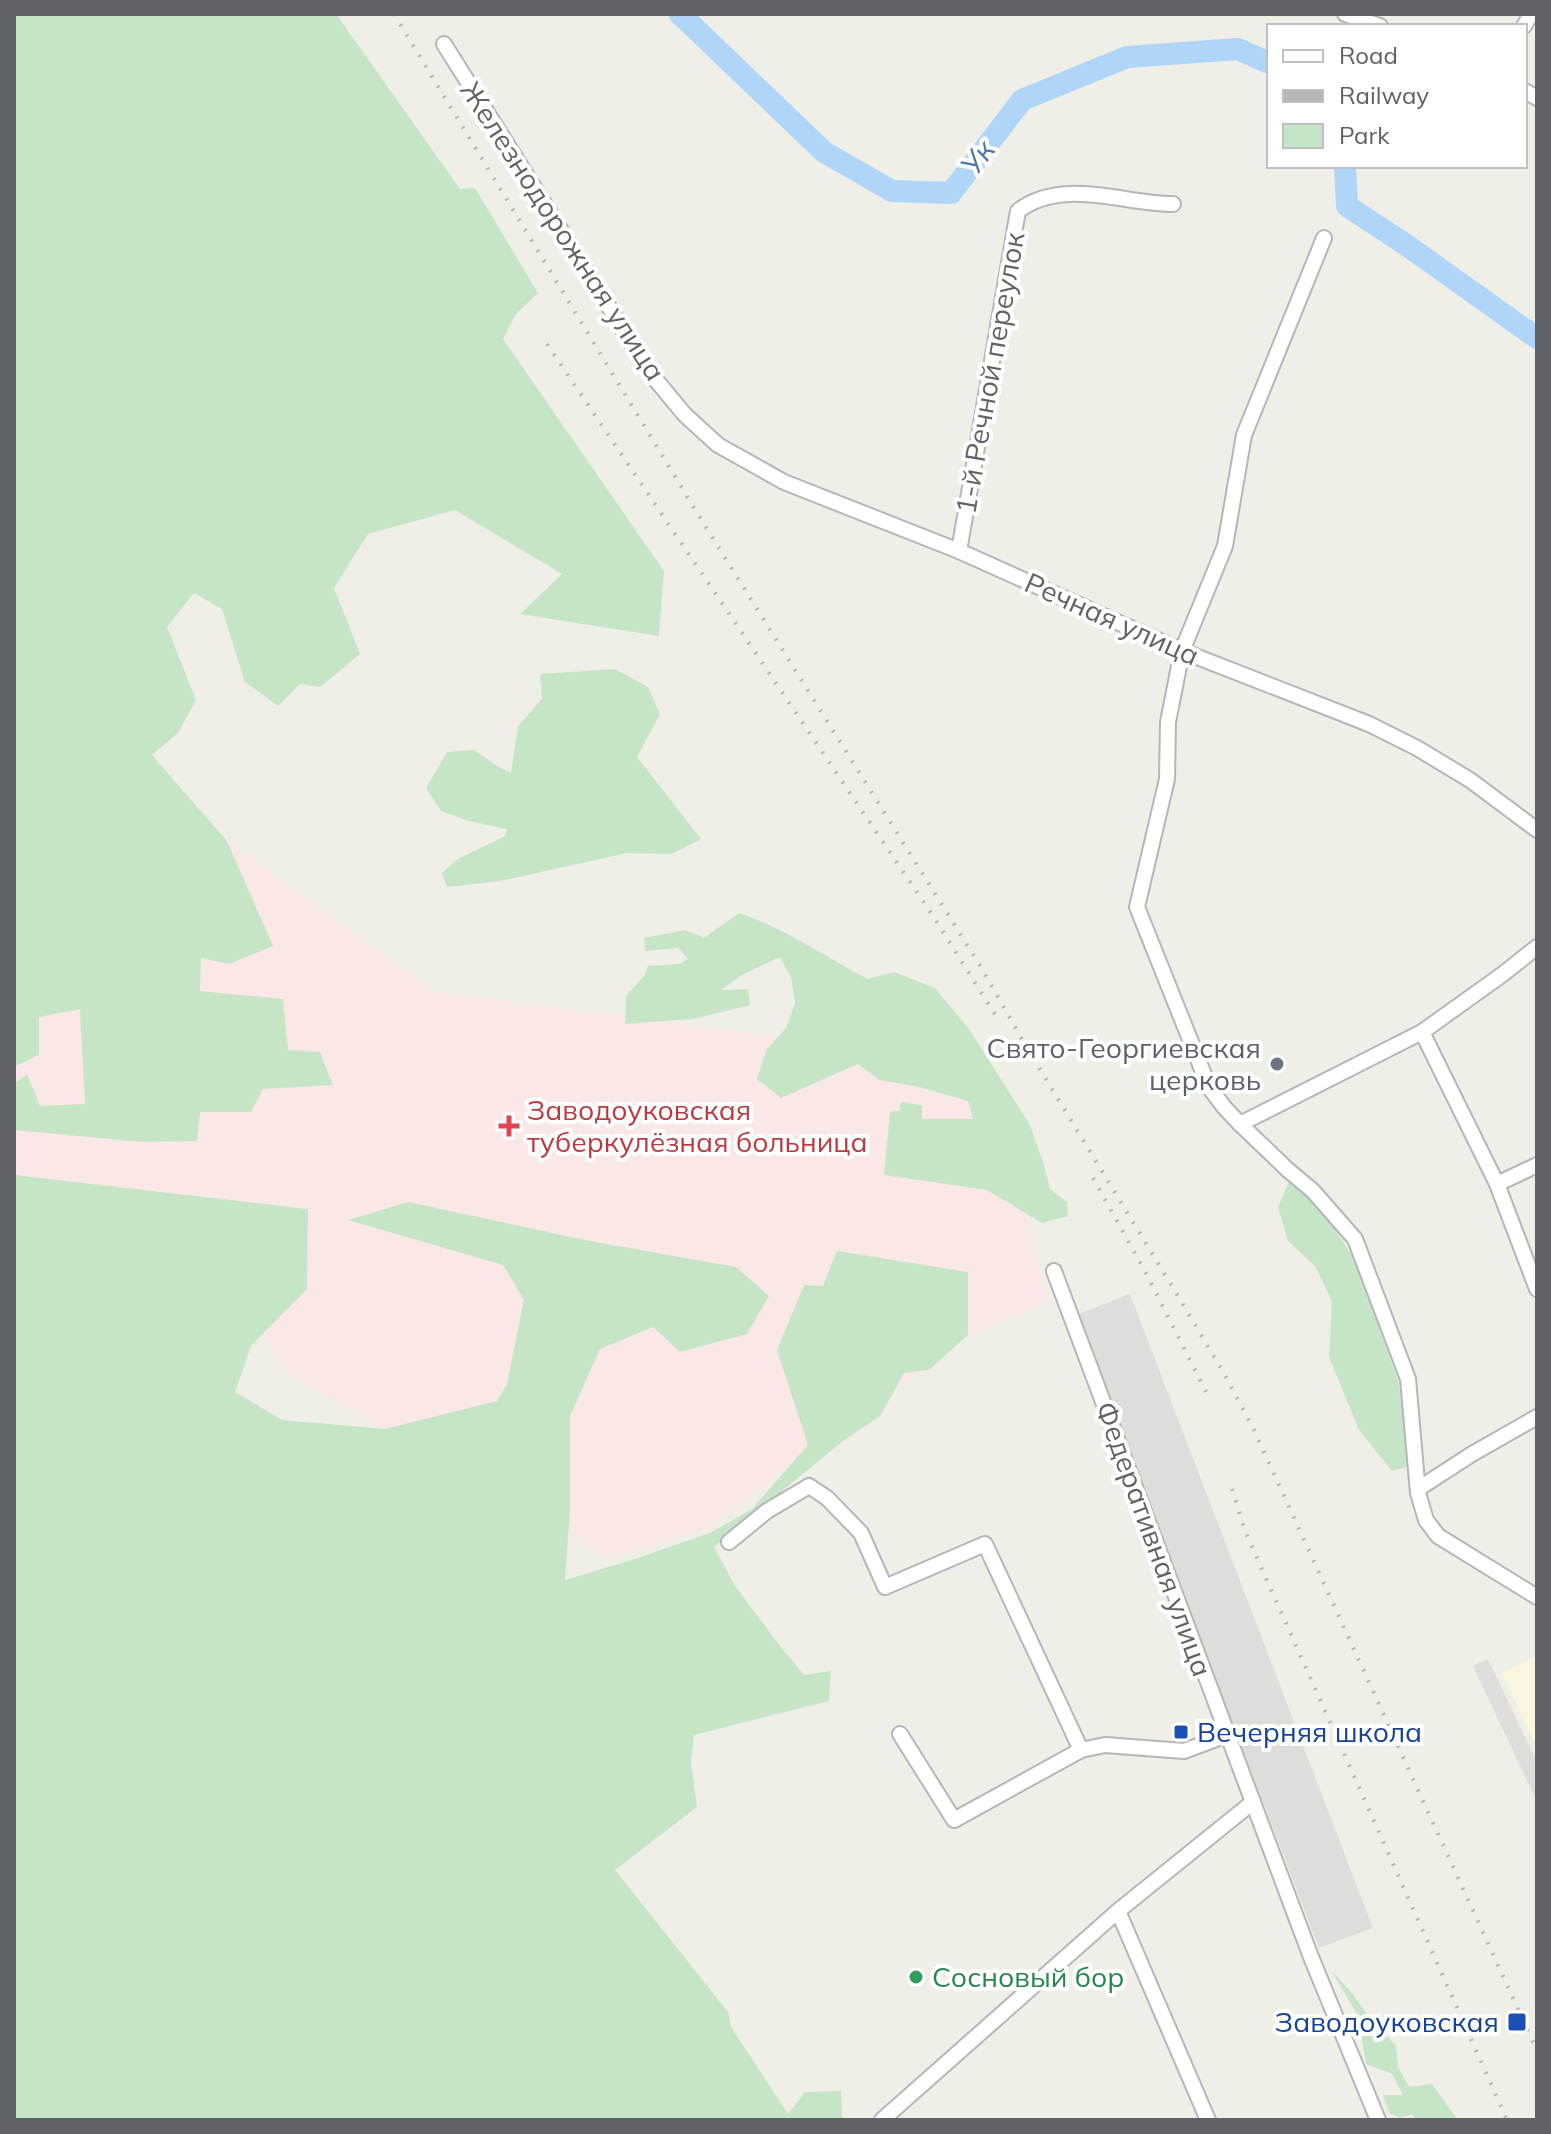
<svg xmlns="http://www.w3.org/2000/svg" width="1551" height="2134" font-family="Mulish,sans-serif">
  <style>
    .commercial { fill: #fbf6e0 }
    .industrial { fill: #deddd9 }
    .medical { fill: #fae8e6 }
    .green { fill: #c6e5c7 }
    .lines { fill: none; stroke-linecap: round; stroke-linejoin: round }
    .river { stroke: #afd6f8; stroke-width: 22 }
    .minor-casing { stroke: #b4b7ba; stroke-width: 18 }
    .minor { stroke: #fff; stroke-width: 14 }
    .rail { stroke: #b5b6b6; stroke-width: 4; stroke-dasharray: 2 10; stroke-linecap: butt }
    .worship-dot { fill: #6b7280; stroke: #fff; stroke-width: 3 }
    .health-dot { fill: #e0444e; stroke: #fff; stroke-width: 3 }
    .transit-dot { fill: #1a4fb4; stroke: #fff; stroke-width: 3 }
    .leisure-dot { fill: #2e9e5b; stroke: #fff; stroke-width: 3 }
    .labels { text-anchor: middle; stroke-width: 8; stroke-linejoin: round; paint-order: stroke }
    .street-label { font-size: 28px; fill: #5f6266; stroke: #fff }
    .worship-label { font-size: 28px; fill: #5b616d; stroke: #fff; text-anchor: end }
    .health-label { font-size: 28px; fill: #be3a42; stroke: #fff; text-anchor: start }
    .transit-label { font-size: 28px; fill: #164399; stroke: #fff; text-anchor: start }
    .leisure-label { font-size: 28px; fill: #27864d; stroke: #fff; text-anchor: start }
    .water-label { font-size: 30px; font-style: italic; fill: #4c77aa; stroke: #fff }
  </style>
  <rect width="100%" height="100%" fill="#efeee7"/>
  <path class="commercial" d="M 1537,1656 L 1537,1748 L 1502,1673 Z"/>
  <g class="industrial">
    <path d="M 1130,1294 L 1373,1928 L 1319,1948 L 1076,1315 Z"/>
    <path d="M 1488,1659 L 1537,1762 L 1537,1802 L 1473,1666 Z"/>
  </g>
  <path class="medical" d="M 14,686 L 435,992 L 989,1064 L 1038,1263 L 1049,1301 L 974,1333 L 790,1465 L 709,1528 L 610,1558 L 289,1374 L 177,1206 L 14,1187 Z"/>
  <g class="green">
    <path d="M 14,14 L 336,14 L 460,189 L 475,188 L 538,293 L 516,314 L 503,339 L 664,571 L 659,636 L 520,614 L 562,574 L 455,510 L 368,534 L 334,588 L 360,654 L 320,687 L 300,684 L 278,706 L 245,682 L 222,609 L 194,593 L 167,627 L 196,700 L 178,733 L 152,755 L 227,841 L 273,946 L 229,964 L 201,958 L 200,991 L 283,999 L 288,1050 L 320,1052 L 333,1085 L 263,1089 L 251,1112 L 200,1112 L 197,1141 L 142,1142 L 14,1130 L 14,1084 L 27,1074 L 40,1106 L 85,1104 L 80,1009 L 39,1017 L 39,1055 L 14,1067 Z"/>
    <path d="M 615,669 L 648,687 L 660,714 L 637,757 L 701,839 L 671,854 L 627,853 L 500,881 L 447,887 L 442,873 L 458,859 L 505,836 L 507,829 L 469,821 L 441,811 L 426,788 L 447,752 L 474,750 L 497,766 L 511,773 L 518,726 L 542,699 L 540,674 Z"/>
    <path d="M 739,913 C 785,928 825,957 868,979 L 894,972 L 935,988 L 969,1029 L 1030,1125 L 1043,1162 L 1050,1189 L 1067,1202 L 1068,1216 L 1042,1223 L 987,1190 L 884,1175 L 890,1112 L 899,1111 L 901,1102 L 922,1105 L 922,1119 L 973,1119 L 968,1101 L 919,1087 L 879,1080 L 858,1064 L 781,1098 L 757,1079 L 767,1049 L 786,1028 L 795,1003 L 791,977 L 780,957 L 742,975 L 721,990 L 748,989 L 750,1005 L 693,1019 L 625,1024 L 626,996 L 644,976 L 648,966 L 680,964 L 688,959 L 678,948 L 645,951 L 644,938 L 685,930 L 704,938 Z"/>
    <path d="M 14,1175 L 308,1209 L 307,1289 L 251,1346 L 235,1392 L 282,1420 L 385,1429 L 497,1401 L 507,1384 L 524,1300 L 503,1265 L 348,1220 L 408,1202 L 590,1241 L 736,1267 L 769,1296 L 747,1334 L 680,1352 L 653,1327 L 600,1349 L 570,1416 L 570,1511 L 565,1580 L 635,1559 L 710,1533 L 752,1509 L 808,1445 L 777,1350 L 804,1285 L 823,1286 L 837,1251 L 968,1272 L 968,1335 L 929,1370 L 904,1373 L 880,1416 L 843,1441 L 714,1547 L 735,1586 L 780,1646 L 804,1675 L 831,1671 L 829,1701 L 694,1735 L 691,1763 L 697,1807 L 615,1870 L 728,2012 L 731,2027 L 788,2114 L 805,2092 L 841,2091 L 842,2120 L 14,2120 Z"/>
    <path d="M 1290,1179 L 1326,1215 L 1354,1259 L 1398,1380 L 1410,1466 L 1392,1471 L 1359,1430 L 1329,1357 L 1332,1301 L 1315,1266 L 1288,1241 L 1278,1207 Z"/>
    <path d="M 1331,1970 L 1351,1992 L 1367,2014 L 1396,2046 L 1398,2067 L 1409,2087 L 1432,2084 L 1458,2120 L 1416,2120 L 1412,2114 L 1401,2118 L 1389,2113 L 1383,2095 L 1403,2095 L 1392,2074 L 1366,2064 L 1362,2040 L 1363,2024 Z"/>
  </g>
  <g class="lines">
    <g class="river">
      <path d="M 680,14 L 824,152 L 892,191 L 951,193 L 1022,100 L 1127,57 L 1238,49 L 1269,63"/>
      <path d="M 1345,166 L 1347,206 L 1405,244 L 1537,338"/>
    </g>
    <defs>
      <g id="minor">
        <path d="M 1345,14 L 1380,26"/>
        <path d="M 1524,26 L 1531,14"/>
        <path d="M 444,44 L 651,374 L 685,415 L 718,445 L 784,482 L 959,551 L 1182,651 L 1369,724 L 1417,748 L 1470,780 L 1537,830"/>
        <path d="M 1525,91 L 1537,98"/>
        <path d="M 1324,238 L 1244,435 L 1225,546 L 1182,651 L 1168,722 L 1167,779 L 1137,907 L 1209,1087 L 1224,1107 L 1240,1124 L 1288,1170 L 1313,1191 L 1355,1239 L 1408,1379 L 1418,1493 L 1426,1520 L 1438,1536 L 1537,1597"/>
        <path d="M 959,551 L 1018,211 C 1062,177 1124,204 1173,204"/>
        <path d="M 1422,1032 L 1497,1184 L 1537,1289"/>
        <path d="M 1240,1124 L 1422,1032 L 1503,974 L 1537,947"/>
        <path d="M 1497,1184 L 1537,1165"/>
        <path d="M 1054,1271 L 1311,1957 L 1378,2120"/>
        <path d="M 1418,1489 L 1472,1454 L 1537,1417"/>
        <path d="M 729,1542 L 767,1511 L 809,1486 L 827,1498 L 861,1533 L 885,1587 L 985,1544 L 1081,1750 L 1105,1745 L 1184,1751 L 1227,1735"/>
        <path d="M 900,1734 L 954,1820 L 1081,1750"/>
        <path d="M 1118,1911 L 1208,2120"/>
        <path d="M 882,2120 L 1118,1911 L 1253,1802"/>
      </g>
    </defs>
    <use href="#minor" class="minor-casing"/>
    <use href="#minor" class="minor"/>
    <g class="rail">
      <path d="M 394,14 L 702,521 L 979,964 L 1027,1048 L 1170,1283 L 1225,1375 L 1254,1430 L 1537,2051"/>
      <path d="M 547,344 L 933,916 L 996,1016"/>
      <path d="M 1093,1178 L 1146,1273 L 1208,1396"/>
      <path d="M 1232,1489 L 1245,1531 L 1507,2120"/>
    </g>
  </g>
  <circle class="worship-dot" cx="1277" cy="1064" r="8"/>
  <path class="health-dot" d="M505 1114h8v8h8v8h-8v8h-8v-8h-8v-8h8z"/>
  <g class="transit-dot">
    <rect x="1173" y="1724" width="16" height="16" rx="4"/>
    <rect x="1507" y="2012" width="20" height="20" rx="4"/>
  </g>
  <circle class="leisure-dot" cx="916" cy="1977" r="8"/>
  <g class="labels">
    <g class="street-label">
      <text transform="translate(563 231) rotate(57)" y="10">Железнодорожная улица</text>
      <text transform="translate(990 373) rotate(-80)" y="10">1-й Речной переулок</text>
      <text transform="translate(1112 619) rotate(24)" y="10">Речная улица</text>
      <text transform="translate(1154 1539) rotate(70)" y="10">Федеративная улица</text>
    </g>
    <g class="worship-label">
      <text x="1261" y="1058">Свято-Георгиевская<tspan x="1261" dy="32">церковь</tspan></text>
    </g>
    <g class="health-label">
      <text x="527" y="1120">Заводоуковская<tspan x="527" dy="32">туберкулёзная больница</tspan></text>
    </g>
    <g class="transit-label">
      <text x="1197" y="1742">Вечерняя школа</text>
      <text x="1499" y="2032" text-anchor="end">Заводоуковская</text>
    </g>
    <g class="leisure-label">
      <text x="932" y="1987">Сосновый бор</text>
    </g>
    <g class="water-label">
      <text transform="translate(978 158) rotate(-53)" y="10">Ук</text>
    </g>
  </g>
  <rect width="1551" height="2134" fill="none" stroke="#5f6266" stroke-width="32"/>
  <rect x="1267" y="24" width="260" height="144" fill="#ffffff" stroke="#bfc0c2" stroke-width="2"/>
  <rect x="1283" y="50" width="40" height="12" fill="#ffffff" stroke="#bfc0c2" stroke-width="2"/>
  <text x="1339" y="64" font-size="24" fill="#5f6266">Road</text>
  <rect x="1283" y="90" width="40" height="12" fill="#b5b6b6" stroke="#bfc0c2" stroke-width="2"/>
  <text x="1339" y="104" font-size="24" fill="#5f6266">Railway</text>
  <rect x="1283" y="124" width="40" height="24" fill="#c6e5c7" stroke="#bfc0c2" stroke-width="2"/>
  <text x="1339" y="144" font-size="24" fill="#5f6266">Park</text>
</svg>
